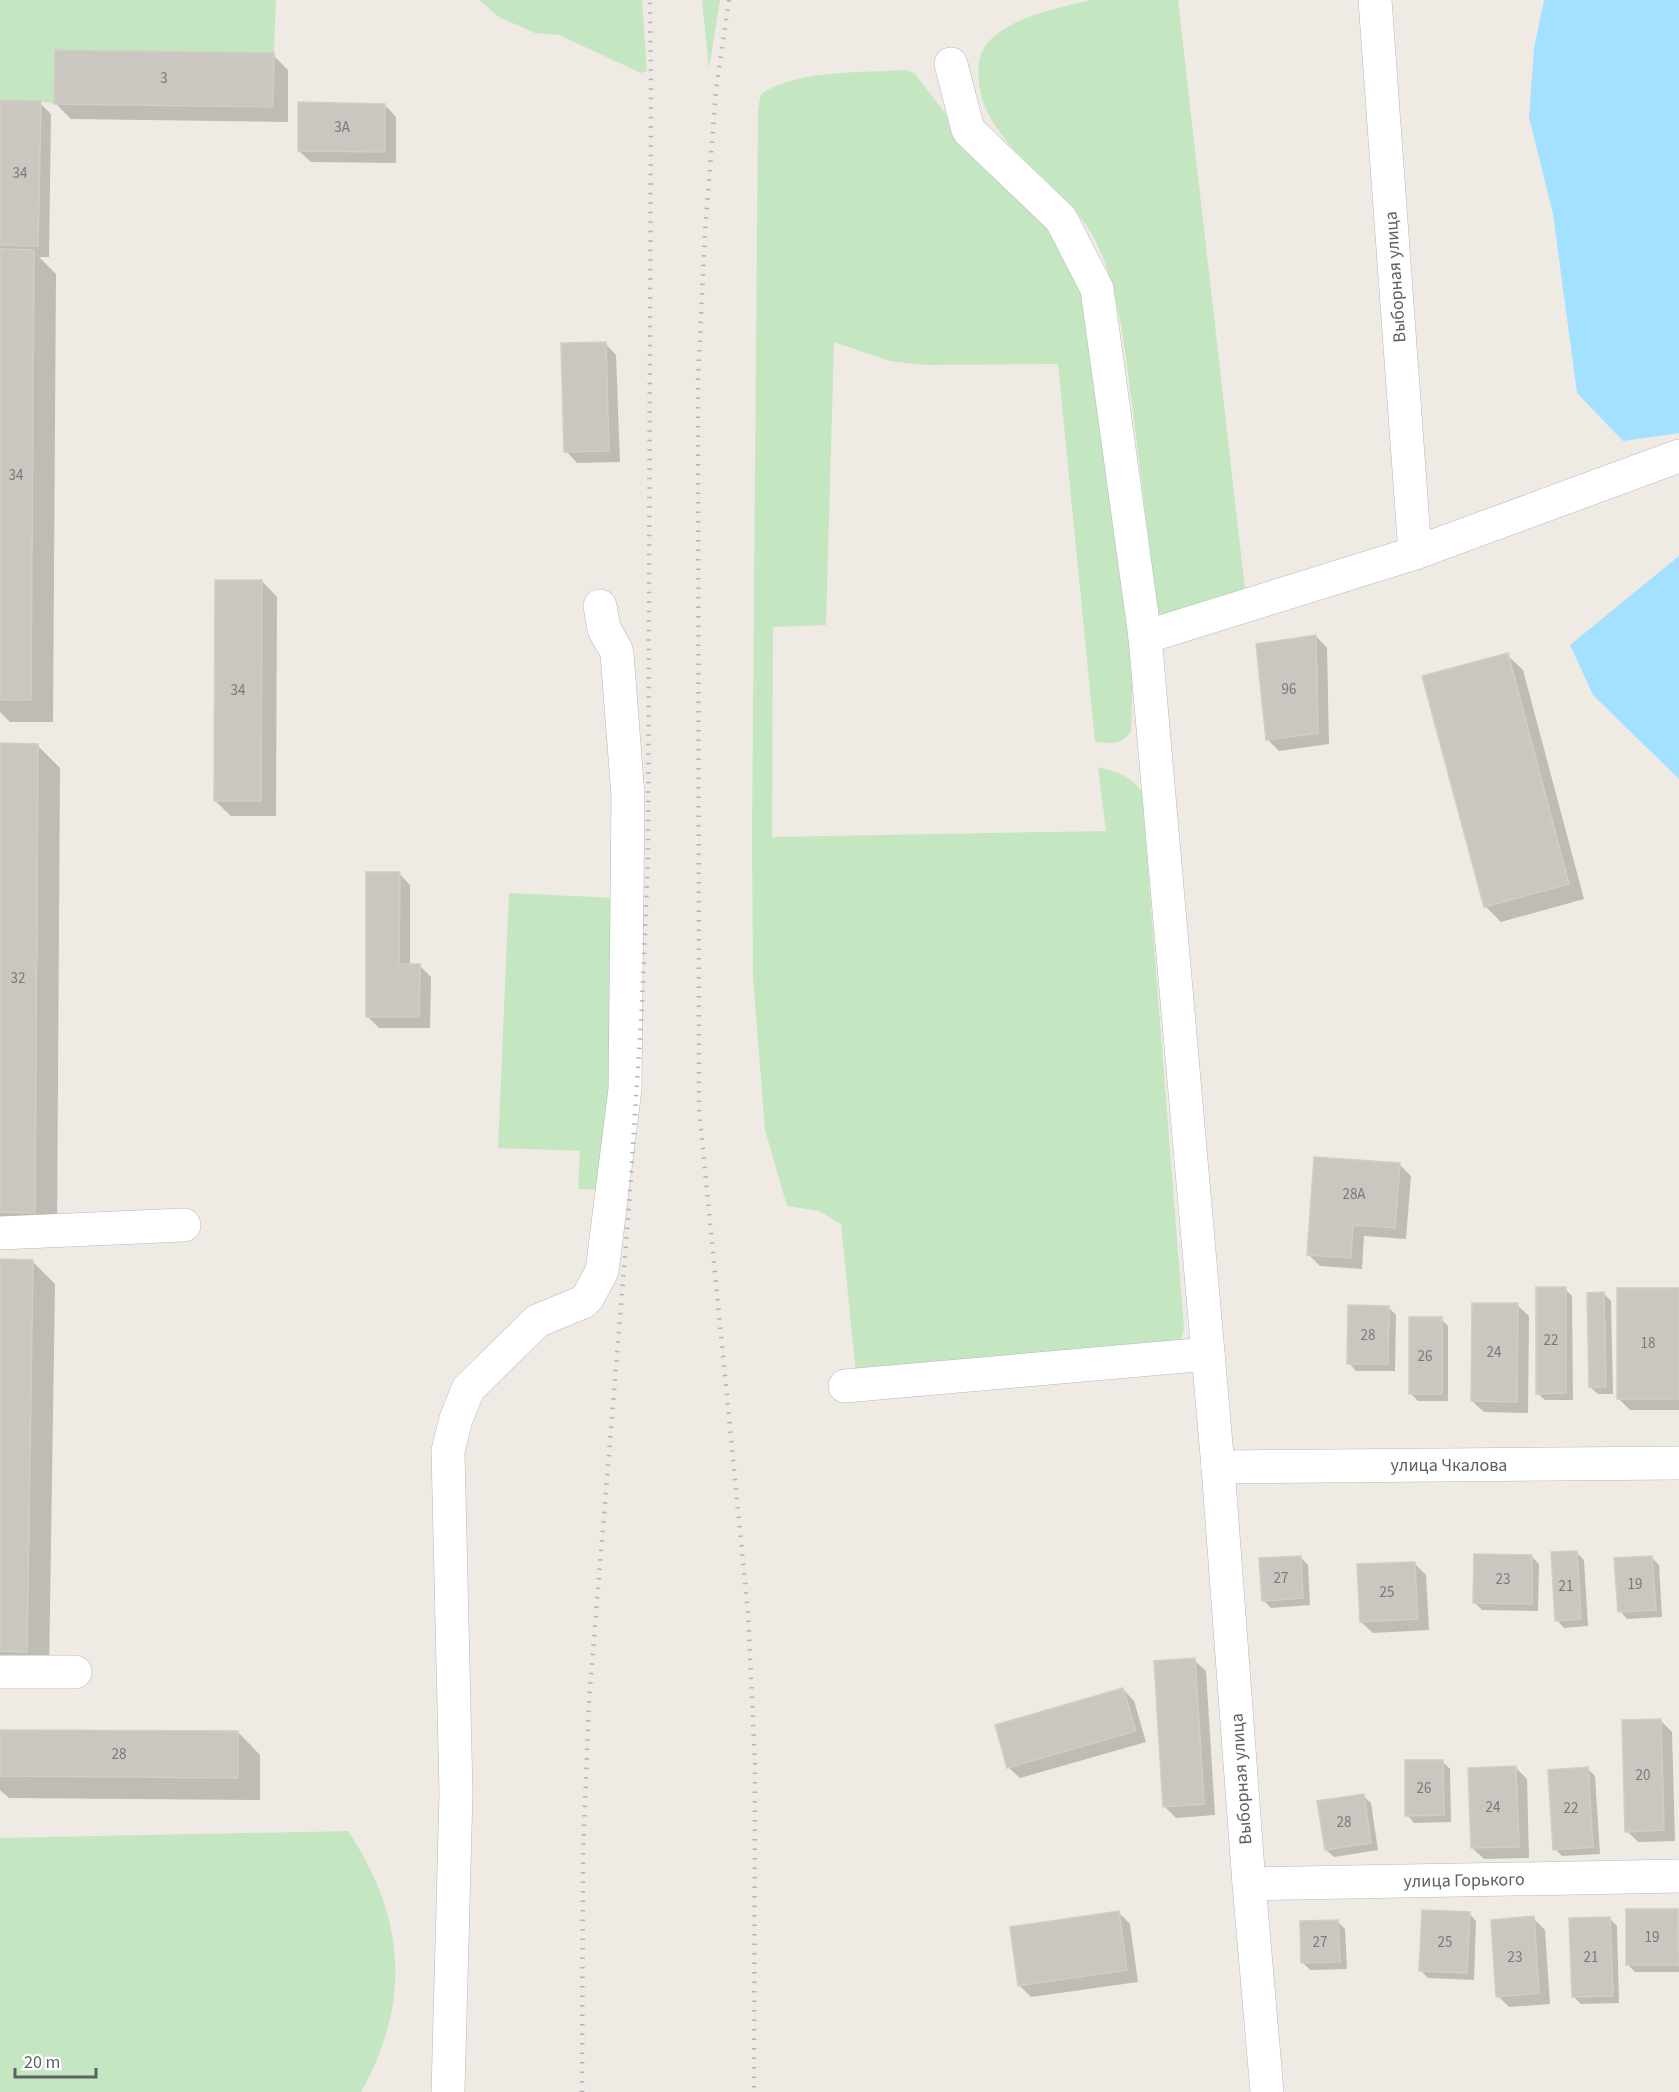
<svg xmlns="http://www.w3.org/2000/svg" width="1679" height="2092" font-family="'Source Sans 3',sans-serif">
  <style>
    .green { fill: #c4e6c1 }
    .water { fill: #a4e0ff }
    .shadow { fill: #0003 }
    .building { fill: #cac6c0; stroke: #d4cdc2; stroke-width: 1.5 }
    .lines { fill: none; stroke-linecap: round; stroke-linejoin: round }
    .minor-casing { stroke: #b5b8bb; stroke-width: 34 }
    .minor { stroke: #fff; stroke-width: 33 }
    .rail { stroke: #b3b4b5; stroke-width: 4.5; stroke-dasharray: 1.5 8; stroke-linecap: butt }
    .labels { text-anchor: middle; stroke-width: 4.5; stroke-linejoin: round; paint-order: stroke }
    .number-label { font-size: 15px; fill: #787a7c }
    .street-label { font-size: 18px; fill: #5c6165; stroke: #fff }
  </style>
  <rect width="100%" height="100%" fill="#efebe4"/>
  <g class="green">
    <path d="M 0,0 L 276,0 L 274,53 L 55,50 L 54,104 L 40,101 L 0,100 Z"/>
    <path d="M 479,0 L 642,0 L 647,71 L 641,73 L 559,35 L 535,33 L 499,17 Z"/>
    <path d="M 702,0 L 720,0 L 709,69 Z"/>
    <path d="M 1091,0 L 1178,0 L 1245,589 L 1411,537 L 1174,622 L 1158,616 C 1149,545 1141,474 1132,403 C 1124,347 1120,287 1093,236 C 1062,178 970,140 979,63 C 984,21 1058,8 1091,0 Z"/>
    <path d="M 907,70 L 915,74 L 962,135 L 993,161 L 1085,273 L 1133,664 L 1131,731 C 1122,746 1110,743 1095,742 L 1058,364 L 925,365 L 890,361 L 834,342 L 826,625 L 773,627 L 772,837 L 1106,831 L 1098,767 C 1116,772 1131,775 1142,792 L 1184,1329 L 1180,1342 L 856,1374 L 841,1224 L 819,1211 L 787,1206 L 765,1130 L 753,977 L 752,837 L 758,109 L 761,94 C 799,69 863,73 907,70 Z"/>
    <path d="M 509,893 L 617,898 L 605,1190 L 578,1189 L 580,1151 L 498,1148 Z"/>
    <path d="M 348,1831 C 405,1917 412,2001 361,2092 L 0,2092 L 0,1838 Z"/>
  </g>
  <g class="water">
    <path d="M 1544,0 L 1679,0 L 1679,433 L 1623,441 L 1577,393 L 1553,214 L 1529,117 L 1534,48 Z"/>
    <path d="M 1679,556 L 1679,779 L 1593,695 L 1570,645 Z"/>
  </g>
  <g class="shadow">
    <path d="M 273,55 L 288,70 L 288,122 L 71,119 L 55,103 Z"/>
    <path d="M 0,102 L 40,103 L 51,114 L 49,257 L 39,257 L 56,274 L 53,722 L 10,722 L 0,712 Z"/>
    <path d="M 385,105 L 396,117 L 396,163 L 311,162 L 299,151 Z"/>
    <path d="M 605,343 L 616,355 L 620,462 L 577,463 L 566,451 Z"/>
    <path d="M 262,581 L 277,597 L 276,816 L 231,816 L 215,801 Z"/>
    <path d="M 1316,636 L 1327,648 L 1329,744 L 1279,751 L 1268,740 Z"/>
    <path d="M 1507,655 L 1523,670 L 1584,899 L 1501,922 L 1485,906 Z"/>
    <path d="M 0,745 L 37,745 L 60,768 L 57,1235 L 0,1226 Z"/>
    <path d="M 399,873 L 410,885 L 410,965 L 419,965 L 431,977 L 430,1028 L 379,1028 L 368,1017 Z"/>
    <path d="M 1399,1164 L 1411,1176 L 1406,1239 L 1364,1236 L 1362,1269 L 1320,1266 L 1309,1255 Z"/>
    <path d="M 0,1261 L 32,1261 L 55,1284 L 49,1674 L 0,1666 Z"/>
    <path d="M 1565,1289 L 1572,1296 L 1573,1400 L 1545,1400 L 1537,1393 Z"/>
    <path d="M 1679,1289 L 1679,1410 L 1630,1410 L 1619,1399 Z"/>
    <path d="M 1604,1294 L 1611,1301 L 1613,1394 L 1598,1394 L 1590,1387 Z"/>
    <path d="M 1517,1305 L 1529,1316 L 1528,1413 L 1484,1412 L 1472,1401 Z"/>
    <path d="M 1388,1307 L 1396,1315 L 1395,1371 L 1356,1371 L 1349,1363 Z"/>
    <path d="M 1441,1319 L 1448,1326 L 1448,1401 L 1418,1401 L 1410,1393 Z"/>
    <path d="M 1576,1552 L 1584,1560 L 1588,1626 L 1564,1628 L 1557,1620 Z"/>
    <path d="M 1300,1557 L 1308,1565 L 1310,1605 L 1271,1608 L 1263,1600 Z"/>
    <path d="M 1532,1557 L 1539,1564 L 1538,1611 L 1482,1610 L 1475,1603 Z"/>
    <path d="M 1651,1557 L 1659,1565 L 1662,1617 L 1627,1619 L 1620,1611 Z"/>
    <path d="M 1415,1564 L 1426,1575 L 1429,1630 L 1373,1633 L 1361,1622 Z"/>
    <path d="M 1194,1660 L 1206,1671 L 1215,1815 L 1176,1818 L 1164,1806 Z"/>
    <path d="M 1123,1689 L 1134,1701 L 1146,1742 L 1020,1778 L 1008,1767 Z"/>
    <path d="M 1660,1720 L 1672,1732 L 1675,1841 L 1638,1842 L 1627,1831 Z"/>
    <path d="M 0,1731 L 238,1732 L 260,1755 L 260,1800 L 9,1798 L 0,1790 Z"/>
    <path d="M 1442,1761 L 1450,1769 L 1451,1822 L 1414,1823 L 1407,1815 Z"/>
    <path d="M 1516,1768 L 1527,1779 L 1529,1858 L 1484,1859 L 1472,1848 Z"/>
    <path d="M 1587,1768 L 1595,1776 L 1600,1854 L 1562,1856 L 1555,1849 Z"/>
    <path d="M 1363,1796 L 1371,1803 L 1378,1850 L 1334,1857 L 1326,1850 Z"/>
    <path d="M 1678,1911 L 1679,1972 L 1635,1972 L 1627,1964 Z"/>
    <path d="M 1119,1913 L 1130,1924 L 1138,1982 L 1031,1997 L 1019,1985 Z"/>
    <path d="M 1469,1913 L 1476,1921 L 1474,1980 L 1428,1978 L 1421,1971 Z"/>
    <path d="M 1533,1918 L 1545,1930 L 1550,2004 L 1509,2007 L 1498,1996 Z"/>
    <path d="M 1610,1919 L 1617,1926 L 1619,2003 L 1581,2004 L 1573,1996 Z"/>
    <path d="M 1338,1922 L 1345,1929 L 1347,1969 L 1310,1970 L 1303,1963 Z"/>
  </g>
  <g class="building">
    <path d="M 55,50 L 274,53 L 273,107 L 54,104 Z"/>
    <path d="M 0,100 L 41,101 L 38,246 L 0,245 Z"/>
    <path d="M 298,102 L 385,104 L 385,152 L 298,151 Z"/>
    <path d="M 0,249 L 34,250 L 31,700 L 0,700 Z"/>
    <path d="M 606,342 L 609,451 L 564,452 L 561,343 Z"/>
    <path d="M 215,580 L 262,580 L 261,801 L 214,801 Z"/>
    <path d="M 1316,635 L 1318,733 L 1266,740 L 1256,644 Z"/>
    <path d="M 1508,653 L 1569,884 L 1484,907 L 1422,676 Z"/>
    <path d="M 0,743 L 38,744 L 35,1213 L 0,1212 Z"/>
    <path d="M 366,872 L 400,872 L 399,964 L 420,964 L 419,1017 L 366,1017 Z"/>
    <path d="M 1314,1157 L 1400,1163 L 1395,1228 L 1353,1225 L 1351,1258 L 1307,1255 Z"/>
    <path d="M 0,1259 L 33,1260 L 27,1652 L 0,1651 Z"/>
    <path d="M 1536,1287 L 1566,1287 L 1566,1393 L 1536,1394 Z"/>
    <rect x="1617" y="1288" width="62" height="111"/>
    <path d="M 1604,1292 L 1606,1387 L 1589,1387 L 1587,1293 Z"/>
    <path d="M 1472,1303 L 1518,1303 L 1517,1402 L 1471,1401 Z"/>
    <path d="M 1348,1305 L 1389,1306 L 1388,1364 L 1347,1364 Z"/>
    <rect x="1409" y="1317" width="33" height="77"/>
    <path d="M 1577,1551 L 1581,1619 L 1555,1621 L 1551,1552 Z"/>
    <path d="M 1474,1554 L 1532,1555 L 1532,1604 L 1473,1603 Z"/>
    <path d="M 1301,1556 L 1303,1598 L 1262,1601 L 1259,1558 Z"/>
    <path d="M 1652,1556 L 1656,1610 L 1618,1612 L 1614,1558 Z"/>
    <path d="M 1415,1562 L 1418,1619 L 1360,1622 L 1357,1564 Z"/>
    <path d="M 1195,1658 L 1204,1804 L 1163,1807 L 1154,1661 Z"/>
    <path d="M 1123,1688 L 1136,1731 L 1007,1768 L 995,1725 Z"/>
    <path d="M 1661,1719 L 1664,1830 L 1625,1832 L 1622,1720 Z"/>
    <path d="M 0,1730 L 238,1731 L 238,1778 L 0,1776 Z"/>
    <path d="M 1405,1760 L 1443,1760 L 1444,1815 L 1405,1816 Z"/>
    <path d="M 1516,1766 L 1519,1847 L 1471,1848 L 1468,1768 Z"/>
    <path d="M 1588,1767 L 1593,1847 L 1553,1850 L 1548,1770 Z"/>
    <path d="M 1364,1794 L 1371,1843 L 1325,1850 L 1317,1801 Z"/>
    <rect x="1626" y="1909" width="52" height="56"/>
    <path d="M 1422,1910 L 1470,1912 L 1467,1973 L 1419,1971 Z"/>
    <path d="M 1119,1911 L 1127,1970 L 1018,1986 L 1010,1927 Z"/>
    <path d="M 1534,1916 L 1539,1993 L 1496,1997 L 1491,1920 Z"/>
    <path d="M 1610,1917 L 1613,1996 L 1572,1997 L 1569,1918 Z"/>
    <path d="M 1338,1920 L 1340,1962 L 1301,1963 L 1300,1921 Z"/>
  </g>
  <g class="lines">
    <defs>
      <g id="minor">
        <path d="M 1375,0 L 1415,553"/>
        <path d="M 951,64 L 968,130 L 1061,219 L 1097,289 L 1145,637 L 1218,1467 L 1249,1884 L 1267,2092"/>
        <path d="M 1145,637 L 1415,553 L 1679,456"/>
        <path d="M 0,1233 L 184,1225"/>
        <path d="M 845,1386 L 1208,1354"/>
        <path d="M 1218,1467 L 1679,1463"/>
        <path d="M 0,1672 L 75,1672"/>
        <path d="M 1249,1884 L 1679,1876"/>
        <path d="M 448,2092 L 456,1793 L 448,1451 L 456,1419 L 468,1389 L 537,1321 L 583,1302 L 588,1297 L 602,1271 L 625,1089 L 628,796 L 617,654 L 616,650 L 604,629 L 600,606"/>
      </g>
    </defs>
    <use href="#minor" class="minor-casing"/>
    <use href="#minor" class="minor"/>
    <g class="rail">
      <path d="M 729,0 L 716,90 L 705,232 L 698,379 L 699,1108 L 748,1613 L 755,1763 L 754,2092"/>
      <path d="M 582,2092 L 583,1855 L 589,1701 L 629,1206 L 642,1006 L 648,858 L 651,89 L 650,0"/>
    </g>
  </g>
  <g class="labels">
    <g class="number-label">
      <text x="164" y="83">3</text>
      <text x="342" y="132">3А</text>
      <text x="20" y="178">34</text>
      <text x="16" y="480">34</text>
      <text x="1289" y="694">96</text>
      <text x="238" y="695">34</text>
      <text x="18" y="983">32</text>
      <text x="1354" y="1199">28А</text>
      <text x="1368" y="1340">28</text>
      <text x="1551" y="1345">22</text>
      <text x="1648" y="1348">18</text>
      <text x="1494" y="1357">24</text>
      <text x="1425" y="1361">26</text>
      <text x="1281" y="1583">27</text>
      <text x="1503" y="1584">23</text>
      <text x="1635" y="1589">19</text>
      <text x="1566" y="1591">21</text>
      <text x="1387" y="1597">25</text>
      <text x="119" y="1759">28</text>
      <text x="1643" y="1780">20</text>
      <text x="1424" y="1793">26</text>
      <text x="1493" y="1812">24</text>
      <text x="1571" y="1813">22</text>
      <text x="1344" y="1827">28</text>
      <text x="1652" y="1942">19</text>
      <text x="1320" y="1947">27</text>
      <text x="1445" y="1947">25</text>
      <text x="1515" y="1962">23</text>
      <text x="1591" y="1962">21</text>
    </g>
    <g class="street-label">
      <text transform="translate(1395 277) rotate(-94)" y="6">Выборная улица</text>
      <text x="1449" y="1471">улица Чкалова</text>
      <text transform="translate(1241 1779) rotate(-94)" y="6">Выборная улица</text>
      <text transform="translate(1464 1880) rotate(-1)" y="6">улица Горького</text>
    </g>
  </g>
  <path d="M15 2068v9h81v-9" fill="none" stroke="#5c6165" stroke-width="3"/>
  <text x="24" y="2068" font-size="18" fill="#5c6165" stroke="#ffffff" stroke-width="4.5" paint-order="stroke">20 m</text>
</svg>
